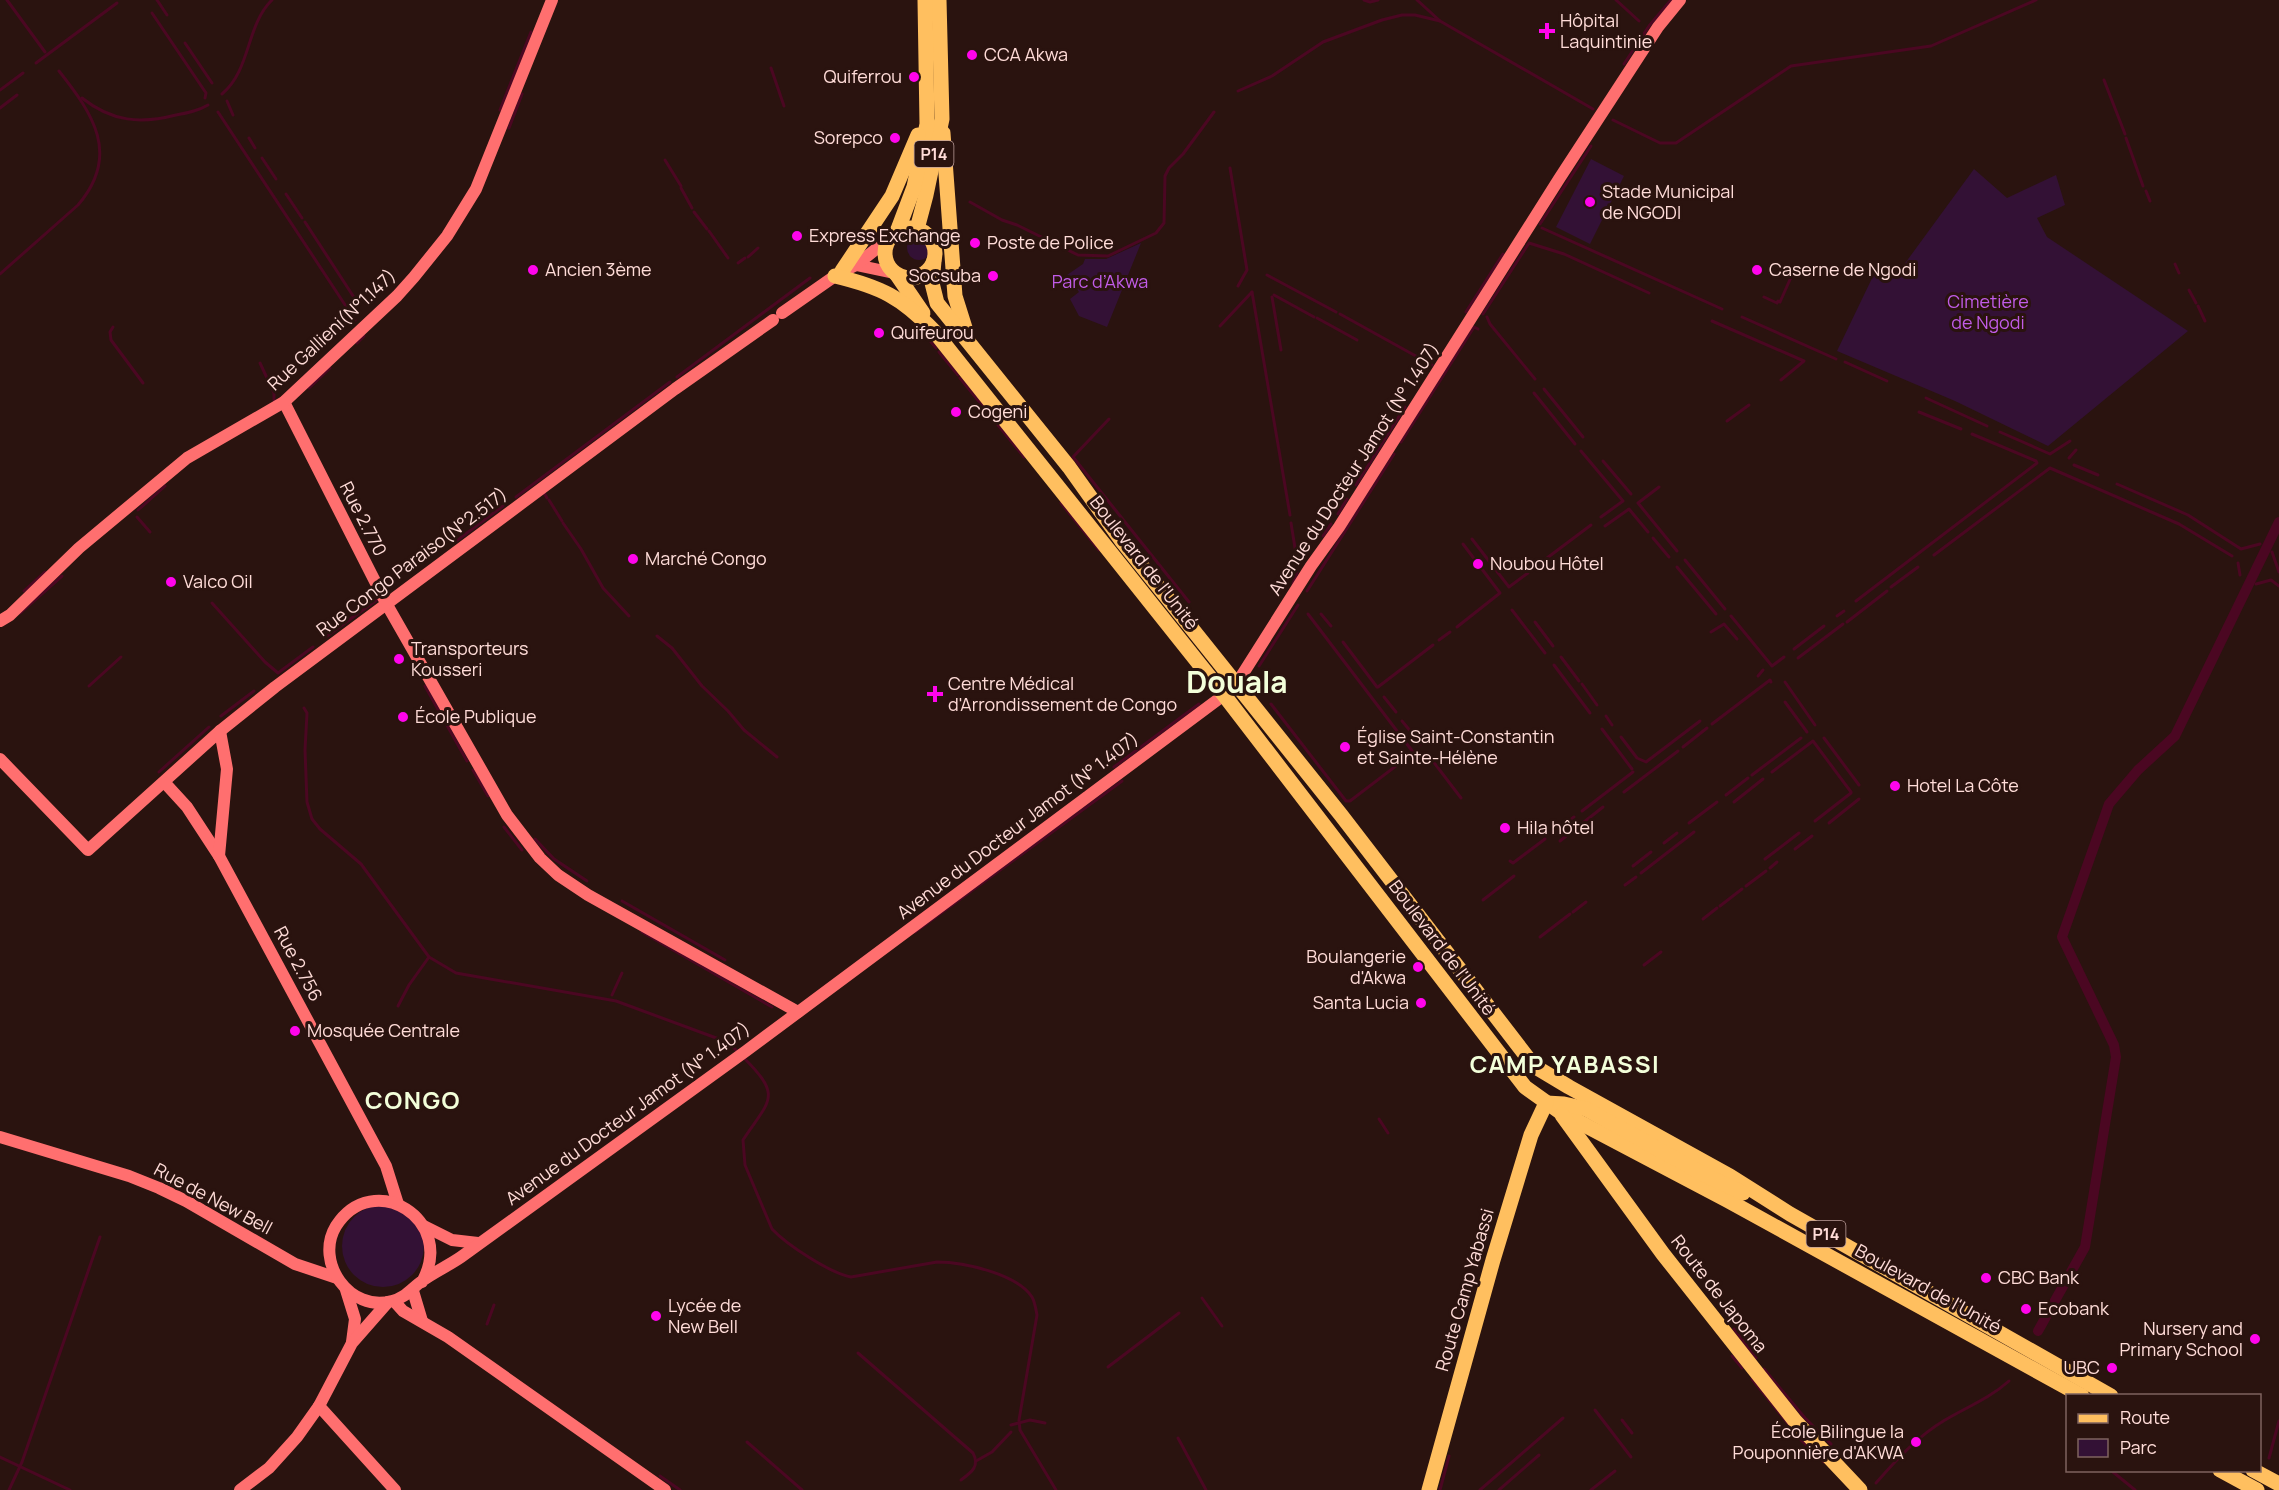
<svg xmlns="http://www.w3.org/2000/svg" width="2279" height="1490" font-family="Manrope,sans-serif">
  <style>
    .green { fill: #331135 }
    .lines { fill: none; stroke-linecap: round; stroke-linejoin: round }
    .stream { stroke: #4b0722; stroke-width: 3 }
    .canal { stroke: #4b0722; stroke-width: 10 }
    .secondary { stroke: #ff6f6f; stroke-width: 12 }
    .primary { stroke: #ffbf5f; stroke-width: 15 }
    .poi-dot { fill: #ff04ec; stroke: #2a130f; stroke-width: 2 }
    .labels { text-anchor: middle; stroke-width: 6; stroke-linejoin: round; paint-order: stroke }
    .shield { fill: #2a130f; stroke: #bfa09c; stroke-width: 1.5 }
    .shield-label { font-size: 16px; font-weight: bold; fill: #ffdcd8 }
    .poi-label { font-size: 18px; fill: #ffdcd8; stroke: #2a130f; text-anchor: start }
    .park-label { font-size: 18px; fill: #c15ce8; stroke: #2a130f }
    .street-label { font-size: 18px; fill: #ffdcd8; stroke: #2a130f }
    .district-label { font-size: 24px; font-weight: bold; letter-spacing: 1.5px; fill: #f3ffda; stroke: #2a130f }
    .town-label { font-size: 30px; font-weight: bold; fill: #f3ffda; stroke: #2a130f }
  </style>
  <rect width="100%" height="100%" fill="#2a130f"/>
  <g class="green">
    <path d="M 1591,159 L 1624,176 L 1590,244 L 1556,227 Z"/>
    <path d="M 1974,169 L 2007,198 L 2056,175 L 2065,205 L 2037,218 L 2047,237 L 2188,331 L 2048,446 L 1955,401 L 1837,351 L 1876,270 L 1895,277 Z"/>
    <circle cx="919" cy="248" r="12"/>
    <path d="M 1141,243 L 1107,327 L 1079,316 L 1070,299 L 1079,292 L 1067,275 L 1083,264 L 1085,259 L 1106,259 Z"/>
    <circle cx="383" cy="1246" r="41"/>
  </g>
  <g class="lines">
    <g class="stream">
      <path d="M 7,0 L 45,52"/>
      <path d="M 157,0 L 167,15"/>
      <path d="M 1364,0 L 1370,2 L 1378,0"/>
      <path d="M 1417,0 L 1440,21 L 1593,109"/>
      <path d="M 1616,0 L 1639,21"/>
      <path d="M 152,13 L 206,93 L 205,98"/>
      <path d="M 185,43 L 212,83"/>
      <path d="M 36,63 L 117,3"/>
      <path d="M 1624,64 L 1649,26 L 1671,0"/>
      <path d="M 771,68 L 784,106"/>
      <path d="M 2104,80 L 2125,134"/>
      <path d="M 0,90 L 23,73"/>
      <path d="M 1238,91 L 1272,76 L 1323,42 L 1382,20 L 1402,15 L 1415,15 L 1440,21"/>
      <path d="M 222,94 C 251,70 246,25 272,0"/>
      <path d="M 82,98 C 112,122 141,124 176,115 C 187,113 198,111 208,105"/>
      <path d="M 227,101 L 233,115"/>
      <path d="M 0,108 L 17,95"/>
      <path d="M 500,110 L 531,32"/>
      <path d="M 218,112 L 355,320"/>
      <path d="M 1613,120 L 1660,143 L 1676,143 L 1791,66 L 1931,46 L 2036,0"/>
      <path d="M 509,128 L 522,94"/>
      <path d="M 249,138 L 255,148"/>
      <path d="M 2126,138 L 2143,186"/>
      <path d="M 262,158 L 276,179"/>
      <path d="M 665,160 L 681,186"/>
      <path d="M 1230,168 L 1247,270 L 1238,286"/>
      <path d="M 681,188 L 692,208"/>
      <path d="M 2146,191 L 2150,201"/>
      <path d="M 286,194 L 302,218"/>
      <path d="M 970,202 L 1002,220 L 1017,225 L 1078,255 L 1108,256 L 1156,233 L 1164,223 L 1165,176 L 1169,168 L 1183,154 L 1214,112"/>
      <path d="M 694,212 L 707,229"/>
      <path d="M 305,222 L 357,302"/>
      <path d="M 1540,224 L 1591,146"/>
      <path d="M 1542,228 L 1722,309"/>
      <path d="M 709,231 L 728,258"/>
      <path d="M 748,257 L 758,248"/>
      <path d="M 738,263 L 745,258"/>
      <path d="M 2175,264 L 2179,273"/>
      <path d="M 0,274 L 78,205 C 121,155 93,114 59,71"/>
      <path d="M 1267,275 L 1336,312"/>
      <path d="M 2189,290 L 2196,303"/>
      <path d="M 1252,292 L 1290,515"/>
      <path d="M 1274,295 L 1314,317"/>
      <path d="M 1272,297 L 1281,350"/>
      <path d="M 1764,297 L 1777,303 L 1778,301 L 1780,302 L 1792,275"/>
      <path d="M 2198,306 L 2205,321"/>
      <path d="M 1466,312 L 1503,254"/>
      <path d="M 1340,314 L 1432,365"/>
      <path d="M 1483,314 L 1529,243 L 1564,254 L 1649,293"/>
      <path d="M 1487,317 L 1490,324 L 1535,379"/>
      <path d="M 1742,317 L 1836,359"/>
      <path d="M 1317,318 L 1357,340"/>
      <path d="M 1712,321 L 1804,361 L 1781,380"/>
      <path d="M 919,326 L 929,339"/>
      <path d="M 1220,326 L 1252,292"/>
      <path d="M 113,327 L 110,332 L 111,340 L 143,383"/>
      <path d="M 931,342 L 936,348"/>
      <path d="M 357,343 L 364,336"/>
      <path d="M 939,352 L 958,375"/>
      <path d="M 1845,362 L 1887,381"/>
      <path d="M 260,363 L 274,393 L 274,400"/>
      <path d="M 677,377 L 810,278"/>
      <path d="M 960,378 L 1024,457"/>
      <path d="M 309,388 L 330,368"/>
      <path d="M 1544,389 L 1583,437"/>
      <path d="M 1534,393 L 1575,444"/>
      <path d="M 1926,398 L 1987,426"/>
      <path d="M 1919,412 L 1961,429"/>
      <path d="M 1109,419 L 1073,457 L 1189,602"/>
      <path d="M 1727,421 L 1749,405"/>
      <path d="M 2000,432 L 2050,454 L 2070,441"/>
      <path d="M 1401,442 L 1474,327 L 1478,329"/>
      <path d="M 1581,451 L 1623,501 L 1601,517"/>
      <path d="M 2069,458 L 2076,450"/>
      <path d="M 1603,461 L 1631,494"/>
      <path d="M 2074,465 L 2098,475"/>
      <path d="M 2117,484 L 2188,515 L 2241,549 L 2260,544"/>
      <path d="M 1356,485 L 1405,407"/>
      <path d="M 1659,487 L 1638,503 L 1677,551"/>
      <path d="M 543,491 L 547,498"/>
      <path d="M 516,497 L 670,382"/>
      <path d="M 549,500 L 562,521"/>
      <path d="M 1061,503 L 1099,550"/>
      <path d="M 138,510 L 165,486"/>
      <path d="M 1338,514 L 1347,499"/>
      <path d="M 137,517 L 150,532"/>
      <path d="M 563,523 L 581,549 L 603,588 L 629,616"/>
      <path d="M 1291,523 L 1296,554"/>
      <path d="M 1605,526 L 1629,509 L 1648,532"/>
      <path d="M 1323,536 L 1331,524"/>
      <path d="M 1653,538 L 1669,557"/>
      <path d="M 1472,539 L 1509,587 L 1528,573"/>
      <path d="M 455,542 L 503,506"/>
      <path d="M 2272,552 L 2279,572"/>
      <path d="M 1934,555 L 2050,468 L 2179,524 L 2232,556"/>
      <path d="M 1685,560 L 1725,609"/>
      <path d="M 2238,563 L 2240,575"/>
      <path d="M 1535,567 L 1591,525"/>
      <path d="M 1677,567 L 1716,614"/>
      <path d="M 1293,584 L 1297,572 L 1297,560"/>
      <path d="M 2256,584 L 2271,580 L 2279,586"/>
      <path d="M 1891,587 L 1918,567"/>
      <path d="M 24,591 L 45,572"/>
      <path d="M 1307,591 L 1394,454"/>
      <path d="M 1856,601 L 2037,463 L 2036,461 L 1972,434"/>
      <path d="M 212,603 L 265,662 L 278,673 L 313,647"/>
      <path d="M 1512,610 L 1545,653"/>
      <path d="M 20,613 L 62,576"/>
      <path d="M 1308,614 L 1413,752"/>
      <path d="M 1321,614 L 1331,626"/>
      <path d="M 1731,616 L 1772,666 L 1784,657"/>
      <path d="M 1837,616 L 1844,611"/>
      <path d="M 1535,622 L 1553,646"/>
      <path d="M 1847,622 L 1887,591"/>
      <path d="M 1457,627 L 1500,593 L 1463,544"/>
      <path d="M 1711,632 L 1724,624 L 1737,639"/>
      <path d="M 327,636 L 378,599"/>
      <path d="M 657,636 L 672,648 L 702,686 L 728,711 L 744,730 L 777,757"/>
      <path d="M 1439,640 L 1450,632"/>
      <path d="M 1343,642 L 1377,687"/>
      <path d="M 1794,649 L 1824,626"/>
      <path d="M 1561,657 L 1579,681"/>
      <path d="M 1798,658 L 1843,624"/>
      <path d="M 1554,665 L 1590,713"/>
      <path d="M 1259,666 L 1298,605"/>
      <path d="M 1758,676 L 1763,670"/>
      <path d="M 1785,682 L 1815,725"/>
      <path d="M 1582,684 L 1597,705"/>
      <path d="M 89,686 L 121,657"/>
      <path d="M 425,686 L 467,761"/>
      <path d="M 1378,687 L 1433,645"/>
      <path d="M 1384,697 L 1396,712"/>
      <path d="M 1785,702 L 1807,732"/>
      <path d="M 1271,704 L 1346,801 L 1350,801 L 1413,753"/>
      <path d="M 304,708 L 307,713 L 305,750 L 307,802 L 312,819 L 320,829 L 361,864 L 429,957 L 456,973 L 616,1001 L 719,1039 L 731,1045 L 738,1052"/>
      <path d="M 221,716 L 254,691"/>
      <path d="M 1606,716 L 1612,725"/>
      <path d="M 1402,721 L 1421,744"/>
      <path d="M 1712,724 L 1770,680 L 1771,682"/>
      <path d="M 1602,729 L 1632,769"/>
      <path d="M 1621,737 L 1637,758 L 1646,762 L 1700,721"/>
      <path d="M 1824,738 L 1859,785"/>
      <path d="M 1683,747 L 1707,728"/>
      <path d="M 1429,756 L 1461,798"/>
      <path d="M 1114,767 L 1199,704"/>
      <path d="M 473,770 L 488,796"/>
      <path d="M 159,772 L 209,727"/>
      <path d="M 1772,772 L 1813,741 L 1851,792"/>
      <path d="M 1752,775 L 1801,738"/>
      <path d="M 1624,792 L 1678,751"/>
      <path d="M 1726,795 L 1748,778"/>
      <path d="M 1734,802 L 1763,779"/>
      <path d="M 1582,811 L 1633,772"/>
      <path d="M 1815,821 L 1851,793"/>
      <path d="M 1689,823 L 1717,802"/>
      <path d="M 1829,823 L 1859,799"/>
      <path d="M 504,827 L 522,850"/>
      <path d="M 1553,833 L 1574,817"/>
      <path d="M 535,839 L 554,859 L 587,881"/>
      <path d="M 1560,841 L 1603,807"/>
      <path d="M 1664,843 L 1677,833"/>
      <path d="M 1795,849 L 1812,836"/>
      <path d="M 1765,859 L 1799,833"/>
      <path d="M 1510,861 L 1513,863 L 1545,839"/>
      <path d="M 1633,866 L 1651,852"/>
      <path d="M 1770,868 L 1777,862"/>
      <path d="M 1641,873 L 1694,832"/>
      <path d="M 1625,885 L 1636,877"/>
      <path d="M 1746,886 L 1766,871"/>
      <path d="M 1483,900 L 1514,876"/>
      <path d="M 622,901 L 725,960"/>
      <path d="M 1720,906 L 1742,889"/>
      <path d="M 1573,912 L 1586,902"/>
      <path d="M 1703,919 L 1717,908"/>
      <path d="M 642,932 L 772,1007"/>
      <path d="M 915,932 L 1122,781"/>
      <path d="M 1540,937 L 1570,914"/>
      <path d="M 1644,965 L 1661,952"/>
      <path d="M 612,995 L 622,973"/>
      <path d="M 398,1006 L 409,985 L 429,957"/>
      <path d="M 743,1057 C 783,1097 770,1099 743,1140 L 745,1165 L 772,1229 C 787,1245 830,1273 851,1277 L 937,1262 C 964,1262 1017,1274 1032,1297 C 1035,1302 1036,1310 1037,1315 L 1019,1420 L 1020,1430 L 1056,1490"/>
      <path d="M 1379,1119 L 1388,1133"/>
      <path d="M 1202,1298 L 1222,1326"/>
      <path d="M 487,1324 L 494,1305"/>
      <path d="M 1734,1329 L 1756,1358"/>
      <path d="M 858,1353 L 973,1453 C 980,1466 972,1472 961,1480"/>
      <path d="M 1732,1356 L 1742,1368"/>
      <path d="M 1108,1367 L 1179,1313"/>
      <path d="M 1764,1369 L 1805,1418 L 1831,1444"/>
      <path d="M 1752,1379 L 1799,1437"/>
      <path d="M 1595,1410 L 1631,1457"/>
      <path d="M 1622,1420 L 1632,1433"/>
      <path d="M 1011,1425 L 1030,1420 L 1045,1423"/>
      <path d="M 1178,1438 L 1206,1490"/>
      <path d="M 1799,1438 L 1824,1462"/>
      <path d="M 747,1442 L 802,1490"/>
      <path d="M 0,1457 L 70,1490"/>
      <path d="M 2269,1458 L 2279,1421"/>
      <path d="M 976,1461 L 992,1452 L 1011,1432"/>
      <path d="M 2113,1472 L 2135,1490"/>
      <path d="M 660,1476 L 680,1490"/>
      <path d="M 1876,1483 C 1897,1459 1918,1436 1945,1420 C 1967,1407 1990,1398 2009,1381"/>
      <path d="M 9,1490 L 22,1462 L 100,1237"/>
      <path d="M 1440,1490 L 1449,1456"/>
      <path d="M 1480,1490 L 1563,1418"/>
      <path d="M 1499,1490 L 1539,1455"/>
      <path d="M 1591,1490 L 1615,1471"/>
    </g>
    <path class="canal" d="M 2038,1331 L 2085,1247 L 2116,1057 L 2114,1045 L 2062,937 L 2109,804 L 2138,770 L 2175,736 L 2279,522"/>
    <g class="secondary">
      <path d="M 856,265 L 894,273"/>
      <path d="M 782,313 L 835,276 L 856,265 L 890,238"/>
      <path d="M 284,402 L 386,603 L 507,815 L 540,858 L 558,875 L 588,895 L 798,1012"/>
      <path d="M 0,621 L 10,615 L 79,548 L 187,458 L 284,402 L 397,296 L 414,277 L 447,236 L 476,189 L 552,0"/>
      <path d="M 0,759 L 88,850 L 220,731 L 275,687 L 675,389 L 773,320"/>
      <path d="M 165,783 L 187,807 L 219,856 L 386,1166 L 398,1204"/>
      <path d="M 219,856 L 227,769 L 220,731"/>
      <path d="M 0,1137 L 129,1176 L 159,1188 L 186,1201 L 295,1264 L 337,1278"/>
      <path d="M 424,1226 L 452,1240 L 478,1243"/>
      <path d="M 422,1282 C 457,1220 373,1168 336,1226 C 314,1262 350,1313 392,1301 C 405,1298 411,1289 422,1281 C 434,1272 448,1266 461,1257 L 746,1051 L 1224,695 L 1237,683 L 1311,566 L 1339,527 L 1559,179 L 1658,27 L 1680,0"/>
      <path d="M 346,1290 L 355,1319 L 352,1342"/>
      <path d="M 413,1291 L 422,1321"/>
      <path d="M 394,1301 L 403,1311 L 448,1337 L 665,1490"/>
      <path d="M 319,1406 L 395,1490"/>
      <path d="M 240,1490 L 269,1468 L 297,1437 L 319,1406 L 352,1343 L 388,1302"/>
    </g>
    <g class="primary">
      <path d="M 943,133 L 955,296 L 966,331"/>
      <circle cx="910" cy="253" r="25"/>
      <path d="M 917,229 L 926,195 L 942,119 L 939,0"/>
      <path d="M 897,232 L 914,187 L 927,124 L 925,0"/>
      <path d="M 934,261 L 932,283 L 937,303 L 1069,467 L 1121,540 L 1341,815 L 1534,1066 L 1569,1087 L 1730,1176 L 1790,1214 L 2111,1396"/>
      <path d="M 842,271 L 892,196 L 918,135"/>
      <path d="M 897,275 L 923,313"/>
      <path d="M 835,276 C 881,287 901,297 934,331 L 1224,695 L 1525,1087 L 1560,1112 L 1727,1200 L 2082,1396"/>
      <path d="M 1546,1103 L 1564,1104 L 1586,1109 L 1705,1175 L 1743,1193"/>
      <path d="M 1562,1115 L 1663,1254 L 1795,1421 L 1860,1490"/>
      <path d="M 2220,1470 L 2257,1490"/>
      <path d="M 2253,1470 L 2279,1484"/>
      <path d="M 1429,1490 L 1493,1260 L 1531,1135 L 1546,1103"/>
    </g>
  </g>
  <g class="poi-dot">
    <path d="M1544 22h6v6h6v6h-6v6h-6v-6h-6v-6h6z"/>
    <circle cx="972" cy="55" r="6"/>
    <circle cx="914" cy="77" r="6"/>
    <circle cx="895" cy="138" r="6"/>
    <circle cx="1590" cy="202" r="6"/>
    <circle cx="797" cy="236" r="6"/>
    <circle cx="975" cy="243" r="6"/>
    <circle cx="533" cy="270" r="6"/>
    <circle cx="1757" cy="270" r="6"/>
    <circle cx="993" cy="276" r="6"/>
    <circle cx="879" cy="333" r="6"/>
    <circle cx="956" cy="412" r="6"/>
    <circle cx="633" cy="559" r="6"/>
    <circle cx="1478" cy="564" r="6"/>
    <circle cx="171" cy="582" r="6"/>
    <circle cx="399" cy="659" r="6"/>
    <path d="M932 685h6v6h6v6h-6v6h-6v-6h-6v-6h6z"/>
    <circle cx="403" cy="717" r="6"/>
    <circle cx="1345" cy="747" r="6"/>
    <circle cx="1895" cy="786" r="6"/>
    <circle cx="1505" cy="828" r="6"/>
    <circle cx="1418" cy="967" r="6"/>
    <circle cx="1421" cy="1003" r="6"/>
    <circle cx="295" cy="1031" r="6"/>
    <circle cx="1986" cy="1278" r="6"/>
    <circle cx="2026" cy="1309" r="6"/>
    <circle cx="656" cy="1316" r="6"/>
    <circle cx="2255" cy="1339" r="6"/>
    <circle cx="2112" cy="1368" r="6"/>
    <circle cx="1916" cy="1442" r="6"/>
  </g>
  <g class="labels">
    <g class="shield">
      <rect x="914.5" y="141" width="39" height="26" rx="4.5"/>
      <rect x="1806.5" y="1221" width="39" height="26" rx="4.5"/>
    </g>
    <g class="shield-label">
      <text x="934" y="160">P14</text>
      <text x="1826" y="1240">P14</text>
    </g>
    <g class="poi-label">
      <text x="1560" y="27">Hôpital<tspan x="1560" dy="21">Laquintinie</tspan></text>
      <text x="984" y="61">CCA Akwa</text>
      <text x="902" y="83" text-anchor="end">Quiferrou</text>
      <text x="883" y="144" text-anchor="end">Sorepco</text>
      <text x="1602" y="198">Stade Municipal<tspan x="1602" dy="21">de NGODI</tspan></text>
      <text x="809" y="242">Express Exchange</text>
      <text x="987" y="249">Poste de Police</text>
      <text x="545" y="276">Ancien 3ème</text>
      <text x="1769" y="276">Caserne de Ngodi</text>
      <text x="981" y="282" text-anchor="end">Socsuba</text>
      <text x="891" y="339">Quifeurou</text>
      <text x="968" y="418">Cogeni</text>
      <text x="645" y="565">Marché Congo</text>
      <text x="1490" y="570">Noubou Hôtel</text>
      <text x="183" y="588">Valco Oil</text>
      <text x="411" y="655">Transporteurs<tspan x="411" dy="21">Kousseri</tspan></text>
      <text x="948" y="690">Centre Médical<tspan x="948" dy="21">d'Arrondissement de Congo</tspan></text>
      <text x="415" y="723">École Publique</text>
      <text x="1357" y="743">Église Saint-Constantin<tspan x="1357" dy="21">et Sainte-Hélène</tspan></text>
      <text x="1907" y="792">Hotel La Côte</text>
      <text x="1517" y="834">Hila hôtel</text>
      <text x="1406" y="963" text-anchor="end">Boulangerie<tspan x="1406" dy="21">d'Akwa</tspan></text>
      <text x="1409" y="1009" text-anchor="end">Santa Lucia</text>
      <text x="307" y="1037">Mosquée Centrale</text>
      <text x="1998" y="1284">CBC Bank</text>
      <text x="668" y="1312">Lycée de<tspan x="668" dy="21">New Bell</tspan></text>
      <text x="2038" y="1315">Ecobank</text>
      <text x="2243" y="1335" text-anchor="end">Nursery and<tspan x="2243" dy="21">Primary School</tspan></text>
      <text x="2100" y="1374" text-anchor="end">UBC</text>
      <text x="1904" y="1438" text-anchor="end">École Bilingue la<tspan x="1904" dy="21">Pouponnière d'AKWA</tspan></text>
    </g>
    <g class="park-label">
      <text x="1100" y="288">Parc d’Akwa</text>
      <text x="1988" y="308">Cimetière<tspan x="1988" dy="21">de Ngodi</tspan></text>
    </g>
    <g class="street-label">
      <text transform="translate(332 330) rotate(-43)" y="6">Rue Gallieni(N°1.147)</text>
      <text transform="translate(1354 469) rotate(-57)" y="6">Avenue du Docteur Jamot (N° 1.407)</text>
      <text transform="translate(363 519) rotate(63)" y="6">Rue 2.770</text>
      <text transform="translate(412 562) rotate(-37)" y="6">Rue Congo Paraiso(N°2.517)</text>
      <text transform="translate(1144 563) rotate(52)" y="6">Boulevard de l'Unité</text>
      <text transform="translate(1018 826) rotate(-37)" y="6">Avenue du Docteur Jamot (N° 1.407)</text>
      <text transform="translate(1442 948) rotate(53)" y="6">Boulevard de l'Unité</text>
      <text transform="translate(298 964) rotate(62)" y="6">Rue 2.756</text>
      <text transform="translate(628 1114) rotate(-36)" y="6">Avenue du Docteur Jamot (N° 1.407)</text>
      <text transform="translate(213 1199) rotate(28)" y="6">Rue de New Bell</text>
      <text transform="translate(1928 1289) rotate(29)" y="6">Boulevard de l'Unité</text>
      <text transform="translate(1465 1290) rotate(-74)" y="6">Route Camp Yabassi</text>
      <text transform="translate(1719 1294) rotate(52)" y="6">Route de Japoma</text>
    </g>
    <g class="district-label">
      <text x="1565" y="1073">CAMP YABASSI</text>
      <text x="413" y="1109">CONGO</text>
    </g>
    <g class="town-label">
      <text x="1237" y="693">Douala</text>
    </g>
  </g>
  <rect x="2066" y="1394" width="195" height="78" fill="#2a130f" stroke="#7f635f" stroke-width="1.5"/>
  <rect x="2078" y="1414" width="30" height="9" fill="#ffbf5f" stroke="#7f635f" stroke-width="1.5"/>
  <text x="2120" y="1424" font-size="18" fill="#ffdcd8">Route</text>
  <rect x="2078" y="1439" width="30" height="18" fill="#331135" stroke="#7f635f" stroke-width="1.5"/>
  <text x="2120" y="1454" font-size="18" fill="#ffdcd8">Parc</text>
</svg>
